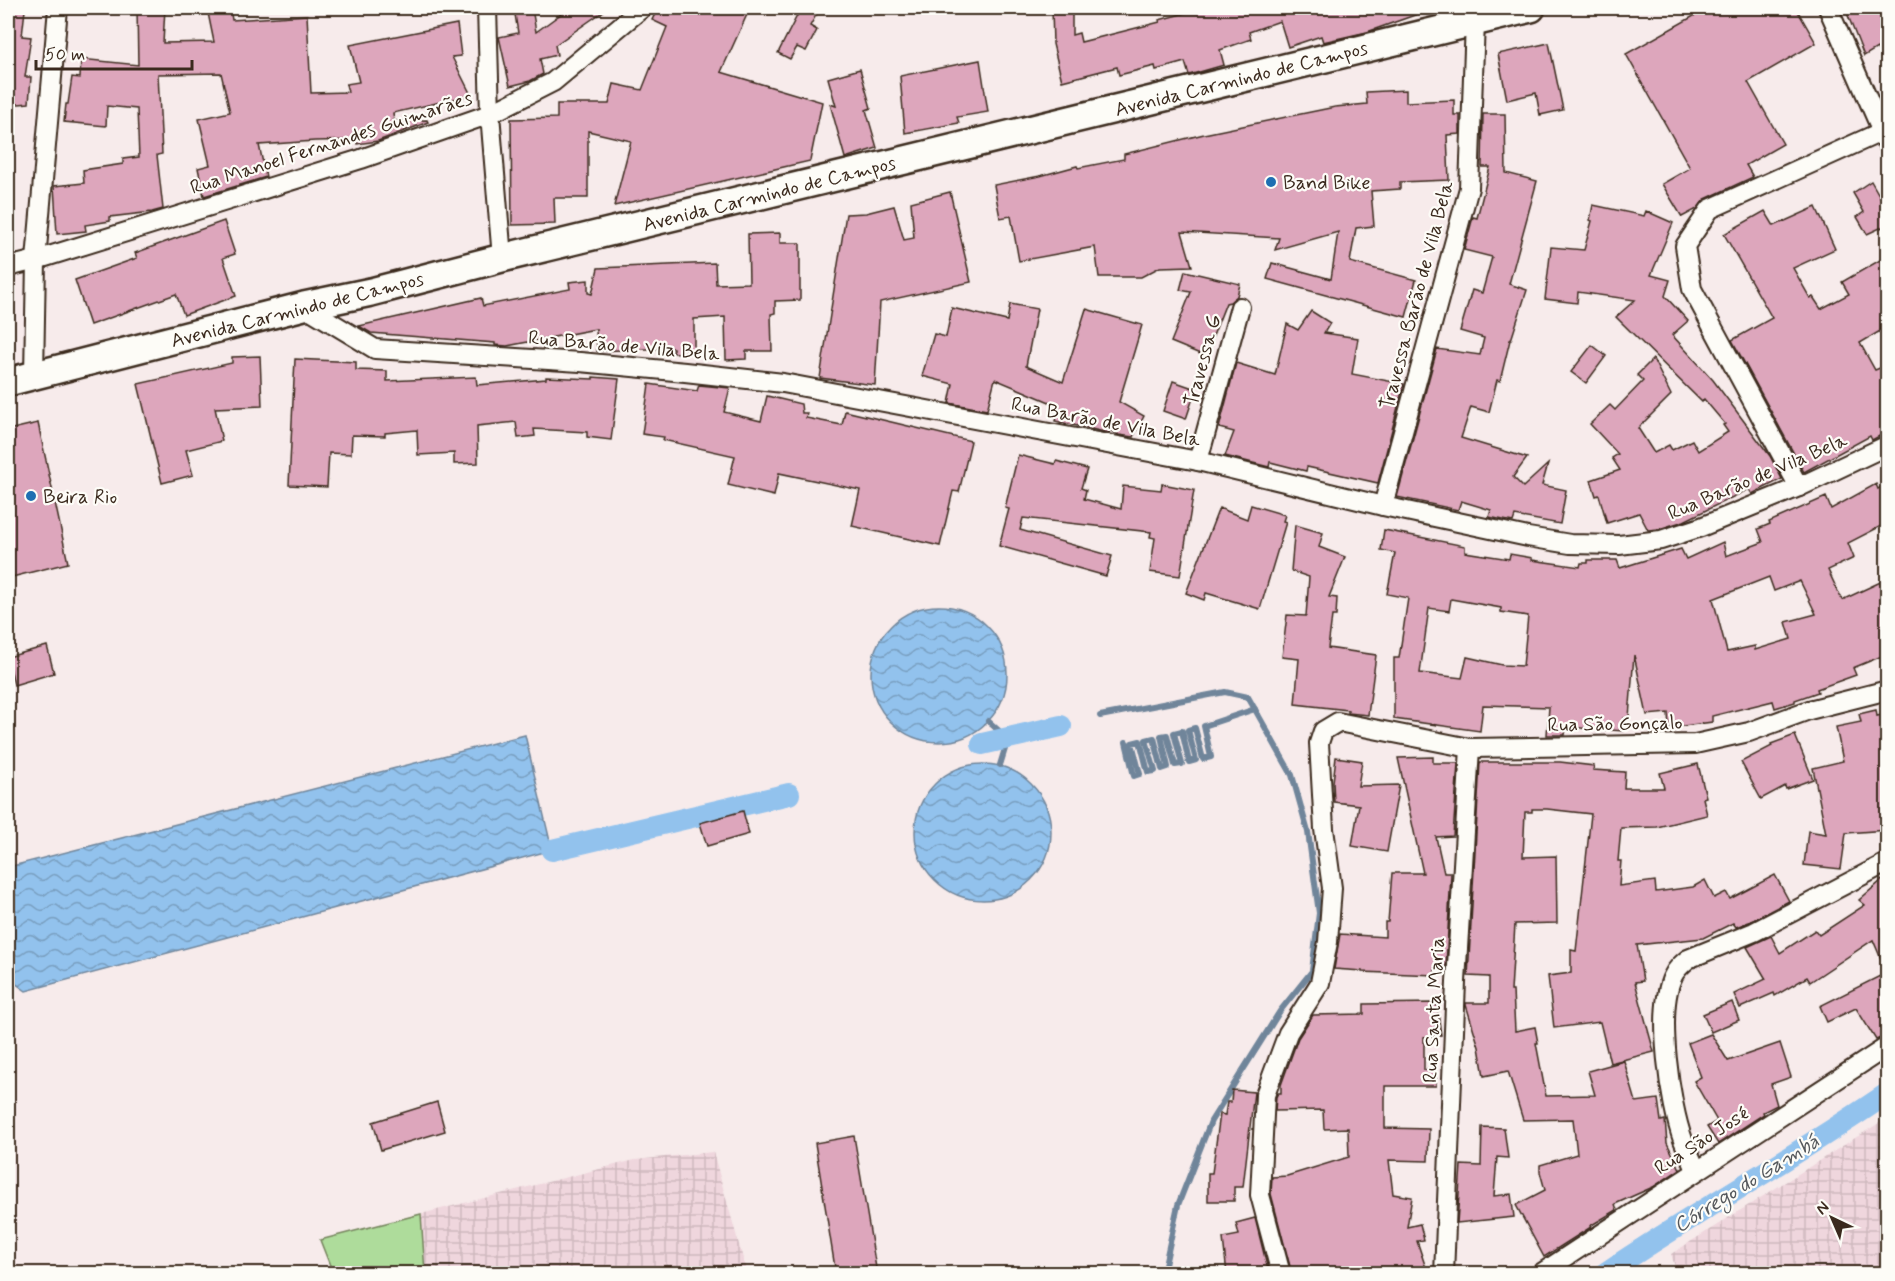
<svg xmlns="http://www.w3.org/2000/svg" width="1895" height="1281" font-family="Mynerve,sans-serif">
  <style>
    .industrial { fill: url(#industrial-grid) }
    .green { fill: #aedc9b; stroke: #74835c; stroke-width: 1.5 }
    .water { fill: url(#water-waves); stroke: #6f859a; stroke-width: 1.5 }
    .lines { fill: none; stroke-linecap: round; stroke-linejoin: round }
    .stream { stroke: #6f859a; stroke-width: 6 }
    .canal { stroke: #92c2ed; stroke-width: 22 }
    .building { fill: #dda6bc; stroke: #3b2a1e; stroke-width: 1.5; fill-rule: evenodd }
    .street-casing { stroke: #3b2a1e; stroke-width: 22 }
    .secondary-casing { stroke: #3b2a1e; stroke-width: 32 }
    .street { stroke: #fdfcf7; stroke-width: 18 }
    .secondary { stroke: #fdfcf7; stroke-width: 27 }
    .poi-dot { fill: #1f6fb2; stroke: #fdfcf7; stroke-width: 2 }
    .labels { text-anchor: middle; stroke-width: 4.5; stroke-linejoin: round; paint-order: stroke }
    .street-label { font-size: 20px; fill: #3b2a1e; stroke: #fdfcf7 }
    .poi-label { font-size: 20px; fill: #3b2a1e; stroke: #fdfcf7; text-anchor: start }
    .water-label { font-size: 21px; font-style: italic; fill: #55585c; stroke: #fdfcf7 }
  </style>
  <defs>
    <pattern id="industrial-grid" width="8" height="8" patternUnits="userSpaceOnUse" patternTransform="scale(1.5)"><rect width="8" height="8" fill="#efd6dd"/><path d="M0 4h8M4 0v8" fill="none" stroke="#ceb8bd"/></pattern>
    <pattern id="water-waves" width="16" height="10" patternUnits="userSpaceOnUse" patternTransform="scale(1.5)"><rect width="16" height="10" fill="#92c2ed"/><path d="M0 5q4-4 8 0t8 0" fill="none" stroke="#789ebf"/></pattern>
  </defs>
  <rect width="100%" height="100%" fill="#f7ebeb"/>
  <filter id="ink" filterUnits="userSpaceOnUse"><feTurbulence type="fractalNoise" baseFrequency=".0167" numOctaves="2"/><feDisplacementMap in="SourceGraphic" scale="12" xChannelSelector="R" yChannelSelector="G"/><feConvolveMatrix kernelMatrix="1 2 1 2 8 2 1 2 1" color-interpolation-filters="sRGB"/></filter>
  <g filter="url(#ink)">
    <g class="industrial">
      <path d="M 1887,1118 L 1887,1273 L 1677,1273 L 1671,1254 Z"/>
      <path d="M 713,1152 L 747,1273 L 425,1273 L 421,1214 L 635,1160 Z"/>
    </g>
    <path class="green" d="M 421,1214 L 425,1273 L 333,1273 L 320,1240 Z"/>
    <g class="water">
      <circle cx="939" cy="674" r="68"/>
      <path d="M 525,735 L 552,850 L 26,991 L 8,978 L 8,867 Z"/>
      <circle cx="983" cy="832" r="68"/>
    </g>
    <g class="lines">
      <g class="stream">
        <path d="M 1100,716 L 1225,692 L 1248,697 L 1292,775 L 1308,832 L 1319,913 L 1312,971 L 1280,1011 L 1211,1121 L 1178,1205 L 1163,1274"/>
        <path d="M 988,721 L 1008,739 L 1000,765"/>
        <path d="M 1126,742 L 1134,776 L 1140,774 L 1132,743 L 1140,741 L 1148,772 L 1155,771 L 1146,740 L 1154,738 L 1162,769 L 1168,767 L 1161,736 L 1167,735 L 1175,765 L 1182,764 L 1174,733 L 1182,731 L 1189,762 L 1196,760 L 1188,730 L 1195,728 L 1203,759 L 1211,757 L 1204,726 L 1255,709"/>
      </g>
      <g class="canal">
        <path d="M 982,744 L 1061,726"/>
        <path d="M 552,850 L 789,794"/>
        <path d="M 1604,1274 C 1697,1211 1795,1157 1888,1093"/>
      </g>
    </g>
    <g class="building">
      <path d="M 8,8 L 25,10 L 22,36 L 31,37 L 25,77 L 31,77 L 29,103 L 8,105 Z"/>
      <path d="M 137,8 L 165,8 L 163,43 L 214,42 L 207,8 L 230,8 L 232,20 L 307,15 L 311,93 L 348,92 L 346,84 L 359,82 L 350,45 L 457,24 L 461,56 L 452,57 L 471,95 L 393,113 L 394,121 L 427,120 L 428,122 L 378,141 L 357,144 L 357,140 L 315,141 L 259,145 L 266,177 L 204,196 L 198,168 L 210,165 L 199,119 L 230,112 L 221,73 L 158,74 L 162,154 L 157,155 L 163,209 L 152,212 L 110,217 L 110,221 L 85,225 L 86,231 L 57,234 L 54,186 L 84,183 L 83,170 L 123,164 L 123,159 L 139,157 L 137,109 L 107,106 L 106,126 L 64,122 L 66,104 L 68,104 L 72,77 L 80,78 L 81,59 L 138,65 Z"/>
      <path d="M 514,8 L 532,8 L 536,32 L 569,8 L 608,8 L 555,45 L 557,55 L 540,59 L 543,74 L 530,81 L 510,86 L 499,37 L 518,33 Z"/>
      <path d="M 658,8 L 750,8 L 721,72 L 822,102 L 810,161 L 614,206 L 631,141 L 588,131 L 588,198 L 554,198 L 555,224 L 512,225 L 511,119 L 557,118 L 557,104 L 609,104 L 614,84 L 642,90 L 667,27 L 652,20 Z"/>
      <path d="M 801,8 L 820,8 L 810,26 L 817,30 L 806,51 L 797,47 L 790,59 L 778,53 Z"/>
      <path d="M 1052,8 L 1072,8 L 1072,35 L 1079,33 L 1081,42 L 1160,22 L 1159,20 L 1204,8 L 1428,8 L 1429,10 L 1367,32 L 1323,42 L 1321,36 L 1288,47 L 1280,21 L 1249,32 L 1251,39 L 1220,50 L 1224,65 L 1189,75 L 1185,62 L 1156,70 L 1155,66 L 1119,75 L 1117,67 L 1062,81 L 1053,44 Z"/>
      <path d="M 1708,8 L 1796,8 L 1816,43 L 1748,82 L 1783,144 L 1746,165 L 1753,177 L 1705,199 L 1697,209 L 1682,217 L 1662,184 L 1690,168 L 1626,54 Z"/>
      <path d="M 1845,8 L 1887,8 L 1887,67 L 1877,48 L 1864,56 Z"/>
      <path d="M 1549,43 L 1563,110 L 1540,115 L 1536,93 L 1507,100 L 1498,54 Z"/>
      <path d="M 980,60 L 988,112 L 957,117 L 959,123 L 905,133 L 900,76 Z"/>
      <path d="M 860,69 L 871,108 L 866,110 L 877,148 L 845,158 L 830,104 L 836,106 L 828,78 Z"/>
      <path d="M 1406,90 L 1406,102 L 1454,100 L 1454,115 L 1460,115 L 1460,134 L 1447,135 L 1449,180 L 1400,182 L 1400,189 L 1371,191 L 1374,226 L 1356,228 L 1350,262 L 1416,280 L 1406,317 L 1267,279 L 1272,263 L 1331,279 L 1338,232 L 1275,250 L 1279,238 L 1182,232 L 1192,266 L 1160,267 L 1141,277 L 1099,277 L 1095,247 L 1019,261 L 1011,216 L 1000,218 L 994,185 L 1040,176 L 1077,166 L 1078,168 L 1124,159 L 1124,154 L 1204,134 L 1335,107 L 1367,104 L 1366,92 Z"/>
      <path d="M 1483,114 L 1505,114 L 1506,173 L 1537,181 L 1509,284 L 1527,290 L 1511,340 L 1510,340 L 1500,381 L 1497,380 L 1489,412 L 1471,407 L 1461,438 L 1527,458 L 1513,477 L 1523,487 L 1548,464 L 1542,485 L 1566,490 L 1560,524 L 1515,516 L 1513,522 L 1489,517 L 1491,510 L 1461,501 L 1458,510 L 1397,497 L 1437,349 L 1480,355 L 1484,338 L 1460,331 L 1472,290 L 1482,293 L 1492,257 L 1464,250 L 1473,217 L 1477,218 L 1490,167 L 1482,167 Z"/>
      <path d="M 1871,181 L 1887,209 L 1887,225 L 1867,234 L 1857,217 L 1864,212 L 1853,193 Z"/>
      <path d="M 950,192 L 971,282 L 880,302 L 875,385 L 820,378 L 846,214 L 866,213 L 894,206 L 904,240 L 914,238 L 911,202 Z"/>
      <path d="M 1593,205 L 1644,216 L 1646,211 L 1673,223 L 1651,275 L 1670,280 L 1665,296 L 1688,321 L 1672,335 L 1713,380 L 1770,456 L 1782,479 L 1752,494 L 1749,489 L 1684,521 L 1659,529 L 1648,530 L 1639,513 L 1607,523 L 1599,495 L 1596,496 L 1591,480 L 1620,470 L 1612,458 L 1618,454 L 1590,424 L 1610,405 L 1615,410 L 1643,381 L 1637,375 L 1653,359 L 1671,395 L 1638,428 L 1654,453 L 1669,445 L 1672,450 L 1692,440 L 1698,451 L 1728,432 L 1723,425 L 1725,424 L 1704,399 L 1702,402 L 1616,317 L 1635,300 L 1578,292 L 1577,303 L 1545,299 L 1551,247 L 1584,250 L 1592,221 L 1590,220 Z"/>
      <path d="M 1816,207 L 1835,249 L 1793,268 L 1810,298 L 1813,297 L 1821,309 L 1849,294 L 1842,282 L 1887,256 L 1887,327 L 1860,343 L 1875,370 L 1887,365 L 1887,432 L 1872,440 L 1870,436 L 1804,472 L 1732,340 L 1772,318 L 1724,234 L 1765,211 L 1774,226 Z"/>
      <path d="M 224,221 L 235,254 L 223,258 L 236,296 L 184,315 L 176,294 L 90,325 L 75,280 L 137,258 L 135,253 Z"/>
      <path d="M 780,233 L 780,243 L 800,243 L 800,300 L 775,301 L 775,313 L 771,314 L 772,351 L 746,351 L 746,359 L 726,360 L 725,317 L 694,319 L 694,352 L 673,353 L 673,348 L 597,351 L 596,329 L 507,346 L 495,345 L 495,343 L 371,333 L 359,326 L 481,298 L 483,306 L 570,289 L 569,282 L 588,280 L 588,293 L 592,294 L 598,268 L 715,263 L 716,284 L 749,283 L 748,234 Z"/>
      <path d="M 1185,271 L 1240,284 L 1237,296 L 1230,302 L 1226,303 L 1205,356 L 1171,342 L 1191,292 L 1180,290 Z"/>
      <path d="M 1010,304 L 1037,309 L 1026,366 L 1063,382 L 1086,309 L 1142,325 L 1119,402 L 1144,416 L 1133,437 L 1119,435 L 1110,430 L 1109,433 L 1055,421 L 1059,406 L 995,379 L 987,410 L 949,403 L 953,384 L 922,376 L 934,334 L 946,337 L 952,308 L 1007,321 Z"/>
      <path d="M 1311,311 L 1330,323 L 1324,333 L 1358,338 L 1352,374 L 1404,384 L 1378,483 L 1307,467 L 1306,471 L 1270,462 L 1269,467 L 1225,456 L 1234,432 L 1219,428 L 1236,363 L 1275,375 L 1287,324 L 1298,330 Z"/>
      <path d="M 1592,345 L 1606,356 L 1586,383 L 1571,372 Z"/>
      <path d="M 260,356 L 262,406 L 215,408 L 222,441 L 186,450 L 193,475 L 162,483 L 138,384 L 232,363 L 232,357 Z"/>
      <path d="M 295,359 L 356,362 L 356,370 L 387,371 L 387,381 L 476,377 L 477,385 L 546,379 L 546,377 L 593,379 L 593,377 L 619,379 L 611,440 L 587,437 L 587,432 L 534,429 L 535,436 L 518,438 L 516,422 L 477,426 L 478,463 L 454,464 L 454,453 L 418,455 L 417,430 L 385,433 L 385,436 L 352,435 L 351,454 L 329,453 L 327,487 L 289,485 Z"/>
      <path d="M 1173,381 L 1196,389 L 1186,419 L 1163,411 Z"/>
      <path d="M 649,384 L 697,391 L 699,385 L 730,388 L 724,412 L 761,421 L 767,396 L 801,404 L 802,413 L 807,413 L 806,418 L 842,425 L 845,411 L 971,441 L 959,492 L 953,491 L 940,546 L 852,526 L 860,490 L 779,473 L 774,496 L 728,485 L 735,456 L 663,440 L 664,437 L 642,434 Z"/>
      <path d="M 38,423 L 68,563 L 8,578 L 8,430 Z"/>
      <path d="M 1018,455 L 1055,464 L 1056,461 L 1087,469 L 1081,488 L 1086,490 L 1084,499 L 1121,509 L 1123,486 L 1161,490 L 1162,484 L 1194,490 L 1180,576 L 1150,572 L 1155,538 L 1150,537 L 1151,532 L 1023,518 L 1020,530 L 1112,556 L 1106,576 L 999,546 L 1009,509 L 1005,508 Z"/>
      <path d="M 1887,483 L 1887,523 L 1848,543 L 1854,558 L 1828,570 L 1842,600 L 1887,579 L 1887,654 L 1853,668 L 1856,675 L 1817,689 L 1818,692 L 1795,700 L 1795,702 L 1775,708 L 1773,701 L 1712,716 L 1712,722 L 1669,728 L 1668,713 L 1647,715 L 1634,655 L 1629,717 L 1624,718 L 1624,731 L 1566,727 L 1565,735 L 1547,735 L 1549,707 L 1483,705 L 1480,731 L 1394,719 L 1394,658 L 1399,658 L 1408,598 L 1387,594 L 1395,553 L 1381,550 L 1384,530 L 1465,546 L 1465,552 L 1509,559 L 1510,554 L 1532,558 L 1532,560 L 1580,567 L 1581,563 L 1588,563 L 1588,560 L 1617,560 L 1620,568 L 1681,549 L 1686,559 L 1723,542 L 1726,556 L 1763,542 L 1758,529 L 1770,524 L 1769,522 L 1826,497 L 1831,509 L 1876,484 L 1878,489 ZM 1769,577 L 1774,591 L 1800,581 L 1816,614 L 1786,622 L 1791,639 L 1755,650 L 1755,646 L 1727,652 L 1713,599 ZM 1451,599 L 1501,608 L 1501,612 L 1528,616 L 1523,666 L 1502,665 L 1467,657 L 1462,678 L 1420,673 L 1429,608 L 1449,611 Z"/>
      <path d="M 1251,505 L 1285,515 L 1283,521 L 1286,522 L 1260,609 L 1206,593 L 1204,600 L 1186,593 L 1219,508 L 1247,519 Z"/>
      <path d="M 1295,525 L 1323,533 L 1319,547 L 1345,557 L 1329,597 L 1337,598 L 1336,616 L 1332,616 L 1328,648 L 1376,655 L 1368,715 L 1348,713 L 1348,710 L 1295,704 L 1299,659 L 1282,657 L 1287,615 L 1306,616 L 1309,577 L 1291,571 Z"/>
      <path d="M 47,646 L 54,673 L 14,685 L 8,657 Z"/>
      <path d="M 1876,710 L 1877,716 L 1887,714 L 1887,830 L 1846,833 L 1841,869 L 1804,865 L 1808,831 L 1826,834 L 1813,768 L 1843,761 L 1836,727 L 1861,722 L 1859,714 Z"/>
      <path d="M 1795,735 L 1813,779 L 1786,789 L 1785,786 L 1761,799 L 1741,762 L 1772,746 L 1771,744 Z"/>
      <path d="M 1336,757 L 1362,761 L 1358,786 L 1399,785 L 1387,852 L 1352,846 L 1359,805 L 1334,802 L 1333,782 Z"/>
      <path d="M 1433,757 L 1433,763 L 1458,763 L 1453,836 L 1436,837 L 1444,873 L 1451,873 L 1446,967 L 1435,967 L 1435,975 L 1362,972 L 1362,971 L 1334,969 L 1340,934 L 1385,937 L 1385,922 L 1388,922 L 1392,873 L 1423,873 L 1398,758 Z"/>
      <path d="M 1480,762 L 1560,762 L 1594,766 L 1593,770 L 1625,772 L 1624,788 L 1664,788 L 1660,773 L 1698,764 L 1706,797 L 1703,798 L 1707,815 L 1657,827 L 1621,828 L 1618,861 L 1621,861 L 1619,886 L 1655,881 L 1656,892 L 1693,887 L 1705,880 L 1714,898 L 1726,892 L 1730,899 L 1775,875 L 1789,901 L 1749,922 L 1736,927 L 1733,923 L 1703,938 L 1637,945 L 1643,981 L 1635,982 L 1654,1052 L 1610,1063 L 1600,1022 L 1554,1028 L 1548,976 L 1571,973 L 1571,950 L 1576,951 L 1591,814 L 1547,809 L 1532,809 L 1532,812 L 1525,812 L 1523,857 L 1556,856 L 1557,923 L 1515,924 L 1511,991 L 1513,991 L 1515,1031 L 1535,1027 L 1538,1043 L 1536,1043 L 1546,1096 L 1595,1095 L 1588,1071 L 1624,1061 L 1636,1102 L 1658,1099 L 1661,1121 L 1665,1120 L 1667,1143 L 1680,1169 L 1653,1187 L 1615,1204 L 1617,1210 L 1590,1226 L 1591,1227 L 1544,1257 L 1516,1205 L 1545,1190 L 1540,1172 L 1540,1165 L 1577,1154 L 1573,1119 L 1523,1120 L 1508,1071 L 1484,1076 L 1479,1047 L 1466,1005 L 1466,1003 L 1489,1003 L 1489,977 L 1468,976 Z"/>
      <path d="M 743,811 L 749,834 L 707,846 L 700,823 Z"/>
      <path d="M 1887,876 L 1887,973 L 1873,940 L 1810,982 L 1807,977 L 1775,996 L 1774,993 L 1740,1008 L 1734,994 L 1766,979 L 1747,947 L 1771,936 L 1780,953 L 1815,930 L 1819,935 L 1865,905 L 1859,900 Z"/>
      <path d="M 1880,976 L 1887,992 L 1887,1035 L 1876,1040 L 1856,1008 L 1827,1022 L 1820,1006 Z"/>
      <path d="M 1732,1002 L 1739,1020 L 1711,1032 L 1703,1014 Z"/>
      <path d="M 1435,1003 L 1435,1005 L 1437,1005 L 1441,1035 L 1424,1037 L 1424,1070 L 1436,1070 L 1436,1086 L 1385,1086 L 1385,1128 L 1429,1129 L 1428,1161 L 1389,1160 L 1393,1194 L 1412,1197 L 1407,1227 L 1420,1224 L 1424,1240 L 1417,1241 L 1428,1274 L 1292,1274 L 1271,1194 L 1272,1177 L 1287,1176 L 1349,1157 L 1348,1128 L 1324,1129 L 1323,1110 L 1275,1111 L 1276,1097 L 1278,1093 L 1281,1093 L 1281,1085 L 1298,1038 L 1313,1015 L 1364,1014 L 1364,1004 Z"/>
      <path d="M 1711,1034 L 1728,1061 L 1780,1043 L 1791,1077 L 1771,1084 L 1777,1105 L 1763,1112 L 1764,1114 L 1718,1144 L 1707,1127 L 1717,1121 L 1694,1081 L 1701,1077 L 1688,1043 Z"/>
      <path d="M 1232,1090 L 1254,1092 L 1243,1187 L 1234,1187 L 1234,1201 L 1208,1201 L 1208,1173 L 1212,1173 L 1220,1114 L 1225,1115 L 1227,1102 L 1231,1102 Z"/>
      <path d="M 437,1102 L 445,1131 L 381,1150 L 373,1122 Z"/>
      <path d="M 1482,1127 L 1504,1128 L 1508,1158 L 1497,1157 L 1494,1196 L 1511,1194 L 1514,1217 L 1457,1223 L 1461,1165 L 1481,1166 Z"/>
      <path d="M 854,1136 L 877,1274 L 836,1274 L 815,1143 Z"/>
      <path d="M 1255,1218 L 1269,1274 L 1227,1274 L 1223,1238 L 1239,1235 L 1236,1223 Z"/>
    </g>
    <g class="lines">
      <defs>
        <g id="street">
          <path d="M 487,8 L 490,114 L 502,258"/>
          <path d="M 1828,8 L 1888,145"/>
          <path d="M 8,267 L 36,260 L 361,159 L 490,114 L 553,82 L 642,8"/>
          <path d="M 304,306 L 375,349 L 580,362 L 685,372 L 783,383 L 1198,461 L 1383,506 L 1528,537 L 1570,544 L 1619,545 L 1661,540 L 1701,527 L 1799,487 L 1888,445"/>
          <path d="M 34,376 L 36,260 L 58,8"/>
          <path d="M 1198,461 L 1240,307"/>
          <path d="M 1799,487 L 1692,289 L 1685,246 L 1710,209 L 1881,132"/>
          <path d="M 1383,506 L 1469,188 L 1475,21"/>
          <path d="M 1696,1170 C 1692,1160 1687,1150 1683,1140 C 1670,1105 1656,1010 1673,976 C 1676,969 1682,964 1688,959 L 1754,932 L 1888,862"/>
          <path d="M 1281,1274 L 1260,1195 L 1265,1095 L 1288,1033 L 1320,983 L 1328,942 L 1332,888 L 1324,829 L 1319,743 L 1323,731 L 1338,722 L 1470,748 L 1695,744 L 1749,732 L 1809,710 L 1888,690"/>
          <path d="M 1444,1274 L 1456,982 L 1470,748"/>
          <path d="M 1540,1274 L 1888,1046"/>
        </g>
        <path id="secondary" d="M 8,382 L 304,306 L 371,292 L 502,258 L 1531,8"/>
      </defs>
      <use href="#street" class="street-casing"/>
      <use href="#secondary" class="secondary-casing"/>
      <use href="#street" class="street"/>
      <use href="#secondary" class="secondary"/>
    </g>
  </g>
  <g class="poi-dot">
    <circle cx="1271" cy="182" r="6"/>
    <circle cx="31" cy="496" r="6"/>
  </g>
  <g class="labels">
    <g class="street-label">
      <text transform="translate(1241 78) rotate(-14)" y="7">Avenida Carmindo de Campos</text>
      <text transform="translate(331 142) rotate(-18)" y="7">Rua Manoel Fernandes Guimarães</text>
      <text transform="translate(769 193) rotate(-14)" y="7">Avenida Carmindo de Campos</text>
      <text transform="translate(1416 295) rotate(-75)" y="7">Travessa Barão de Vila Bela</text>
      <text transform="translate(297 309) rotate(-14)" y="7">Avenida Carmindo de Campos</text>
      <text transform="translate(624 345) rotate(5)" y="7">Rua Barão de Vila Bela</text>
      <text transform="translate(1202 360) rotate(-75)" y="7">Travessa G</text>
      <text transform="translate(1106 421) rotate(11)" y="7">Rua Barão de Vila Bela</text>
      <text transform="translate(1757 476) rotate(-23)" y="7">Rua Barão de Vila Bela</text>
      <text transform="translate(1615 723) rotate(-1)" y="7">Rua São Gonçalo</text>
      <text transform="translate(1433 1010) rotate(-87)" y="7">Rua Santa Maria</text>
      <text transform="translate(1701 1140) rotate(-33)" y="7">Rua São José</text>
    </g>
    <g class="poi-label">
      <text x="1283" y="189">Band Bike</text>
      <text x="43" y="503">Beira Rio</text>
    </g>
    <g class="water-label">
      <text transform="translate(1746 1183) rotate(-32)" y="7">Córrego do Gambá</text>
    </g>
  </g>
  <rect width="1895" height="1281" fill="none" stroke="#fdfcf7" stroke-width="30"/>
  <rect x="15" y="15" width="1865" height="1251" fill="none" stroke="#3b2a1e" stroke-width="2" filter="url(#ink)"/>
  <g transform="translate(1832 1218) rotate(316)" stroke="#fdfcf7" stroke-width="4.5" paint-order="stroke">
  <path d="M0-4.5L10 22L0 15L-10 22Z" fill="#3b2a1e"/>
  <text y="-9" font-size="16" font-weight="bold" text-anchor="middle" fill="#3b2a1e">N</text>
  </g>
  <path d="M36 60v9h156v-9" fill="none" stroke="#3b2a1e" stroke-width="3"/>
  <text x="45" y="60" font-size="18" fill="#3b2a1e" stroke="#fdfcf7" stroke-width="4.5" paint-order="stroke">50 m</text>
</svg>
